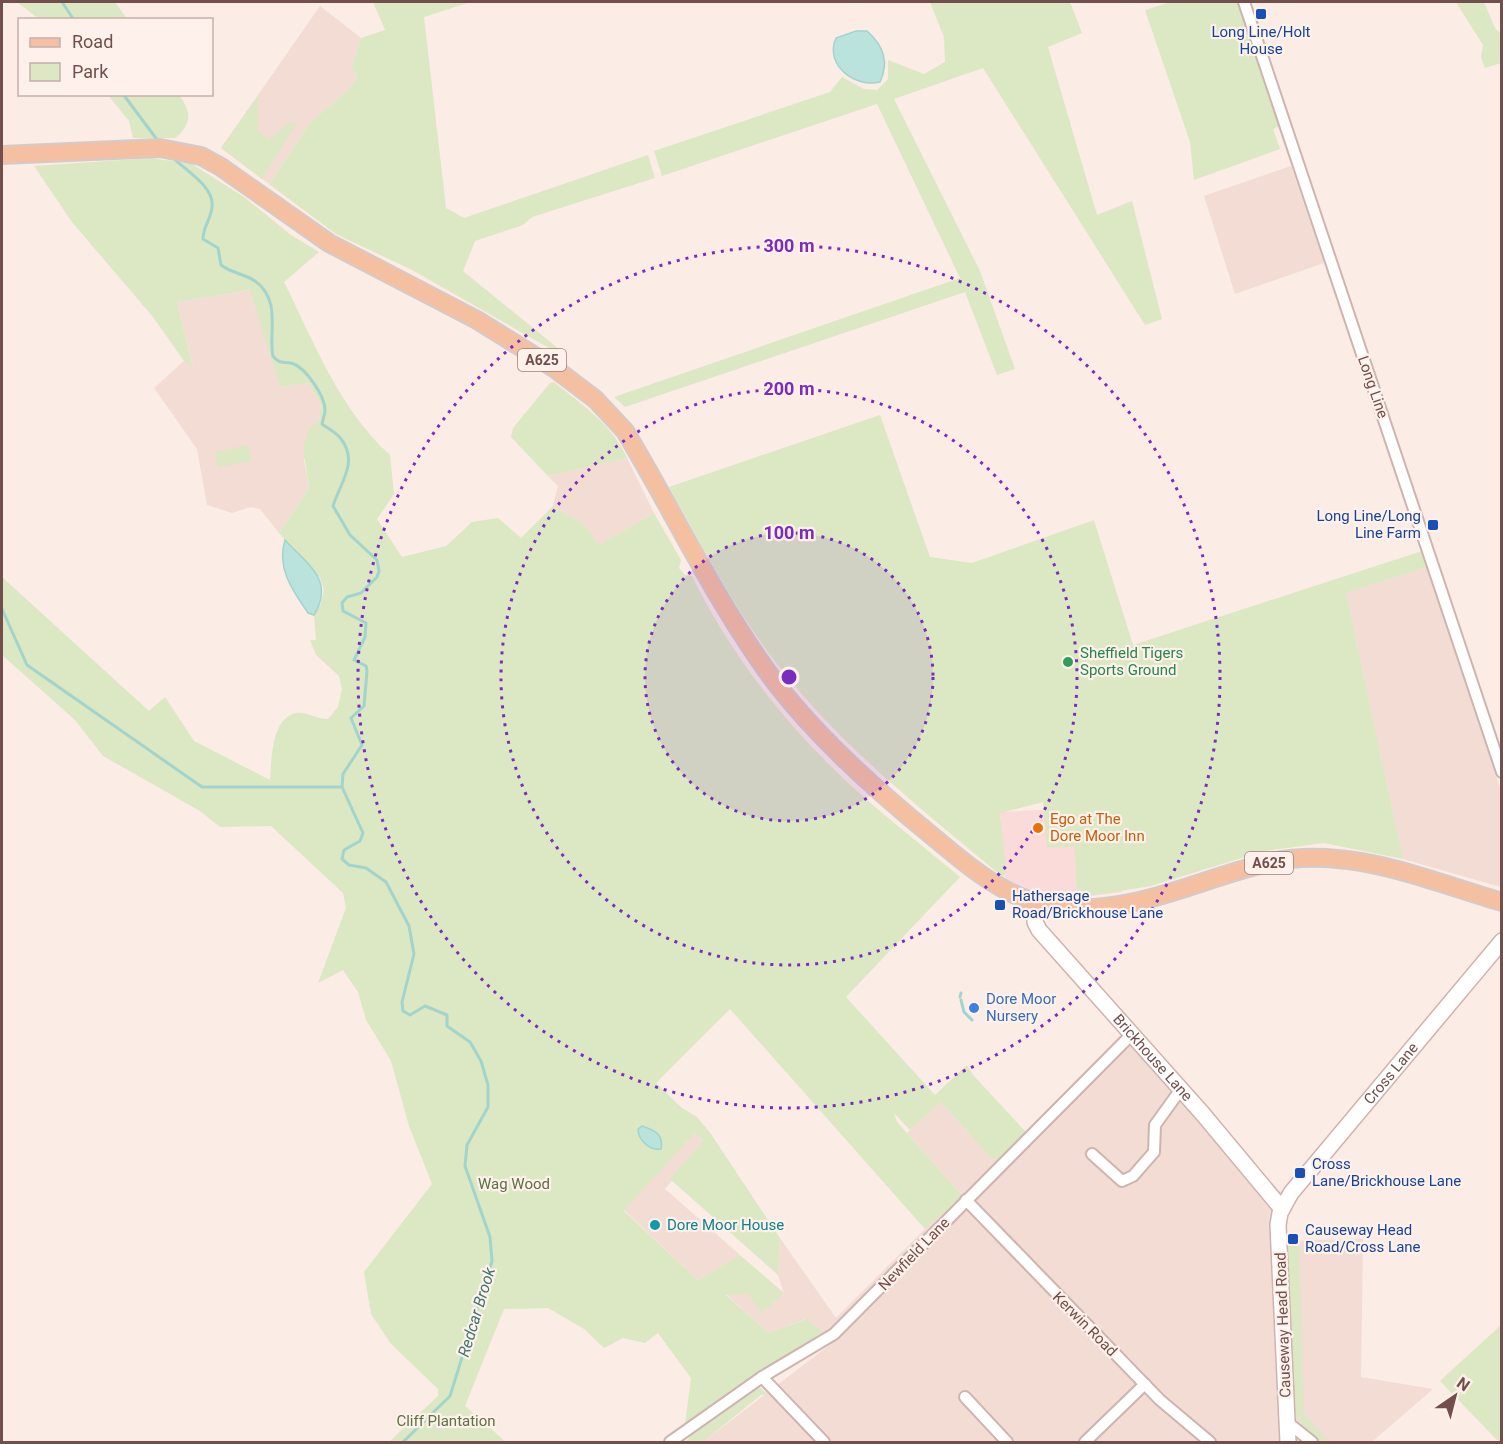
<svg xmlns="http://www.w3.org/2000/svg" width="1503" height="1444" font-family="Roboto,sans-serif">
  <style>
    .residential { fill: #f2dcd4 }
    .commercial { fill: #fadbda }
    .green { fill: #dce7c4 }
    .water { fill: #bbe3de; stroke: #a2d4ce; stroke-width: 1.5 }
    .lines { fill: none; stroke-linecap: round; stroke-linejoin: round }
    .stream { stroke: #a2d4ce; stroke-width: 3 }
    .street-casing { stroke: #ceb4af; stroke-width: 14 }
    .secondary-casing { stroke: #d0b3ad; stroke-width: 18 }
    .primary-casing { stroke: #d5cac9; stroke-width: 20 }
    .street { stroke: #fff; stroke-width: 10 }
    .secondary { stroke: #fff; stroke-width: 15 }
    .primary { stroke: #f5c0a2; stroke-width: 16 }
    .ring { fill: none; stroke: #7b2cbf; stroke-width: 3; stroke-dasharray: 3 6 }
    .transit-dot { fill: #1a4fb4; stroke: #fef1eb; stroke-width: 2 }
    .leisure-dot { fill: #2e9e5b; stroke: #fef1eb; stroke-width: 2 }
    .food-dot { fill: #e8710a; stroke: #fef1eb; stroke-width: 2 }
    .shop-dot { fill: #3f7fe0; stroke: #fef1eb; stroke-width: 2 }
    .culture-dot { fill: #0f9aa8; stroke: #fef1eb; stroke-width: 2 }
    .labels { text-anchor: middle; stroke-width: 4.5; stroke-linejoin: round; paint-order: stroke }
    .shield { fill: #fef1eb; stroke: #9c807c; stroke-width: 1.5 }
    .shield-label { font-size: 14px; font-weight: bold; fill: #724f4c }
    .transit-label { font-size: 15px; fill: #164399; stroke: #fef1eb; text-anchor: start }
    .street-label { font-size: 15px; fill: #724f4c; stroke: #fef1eb }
    .leisure-label { font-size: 15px; fill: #27864d; stroke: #fef1eb; text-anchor: start }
    .food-label { font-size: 15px; fill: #c56008; stroke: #fef1eb; text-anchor: start }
    .shop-label { font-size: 15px; fill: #366cbe; stroke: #fef1eb; text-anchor: start }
    .park-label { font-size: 15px; fill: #5d7142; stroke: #fef1eb }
    .culture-label { font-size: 15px; fill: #0d838f; stroke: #fef1eb; text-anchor: start }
    .water-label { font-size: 16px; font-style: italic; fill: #417671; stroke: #fef1eb }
    .centre { fill: #7b2cbf; stroke: #fef1eb; stroke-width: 3 }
    .ring-label { font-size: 18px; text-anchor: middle; font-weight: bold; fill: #7b2cbf; stroke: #fef1eb; stroke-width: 4.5; stroke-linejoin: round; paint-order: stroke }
  </style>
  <rect width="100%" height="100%" fill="#fbece5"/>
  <g class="residential">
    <path d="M 320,6 L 361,38 L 352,65 L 357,78 L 350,88 L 310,123 L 269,184 L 221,148 Z"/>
    <path d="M 1291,166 L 1324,263 L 1235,294 L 1204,196 Z"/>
    <path d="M 251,290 L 280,387 L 308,383 L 321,404 L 319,422 L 304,460 L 309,488 L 279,533 L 260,509 L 251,507 L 232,513 L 207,505 L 197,449 L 154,388 L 184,361 L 193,367 L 177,302 Z"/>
    <path d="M 627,458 L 654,513 L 599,545 L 585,525 L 553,506 L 558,486 L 548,476 Z"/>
    <path d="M 1427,567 L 1501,791 L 1501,887 L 1403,859 L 1346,593 Z"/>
    <path d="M 1132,1026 L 1277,1190 L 1283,1192 L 1293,1203 L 1285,1223 L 1286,1241 L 1363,1239 L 1361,1377 L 1433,1389 L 1372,1442 L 703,1442 L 832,1343 L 805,1319 L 769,1333 L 726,1294 L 784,1294 L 778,1275 L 780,1238 L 836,1318 L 925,1229 L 963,1196 L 907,1133 L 910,1130 L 941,1102 L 989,1156 L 998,1161 Z"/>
    <path d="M 695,1133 L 704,1140 L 665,1189 L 740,1255 L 698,1280 L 624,1210 Z"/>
  </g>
  <path class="commercial" d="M 1074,808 L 1122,892 L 1060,900 L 1031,894 L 1005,882 L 1000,812 Z"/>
  <g class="green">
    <path d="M 17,2 L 115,2 L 127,19 L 39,19 Z"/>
    <path d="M 373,2 L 471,2 L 424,17 L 446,208 L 464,218 L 648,155 L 655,178 L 532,217 L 523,225 L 475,241 L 463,271 L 565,354 L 563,356 L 412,270 L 336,234 L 269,184 L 310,123 L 350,88 L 357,78 L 352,65 L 361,38 L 385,30 Z"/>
    <path d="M 930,2 L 1070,2 L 1082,33 L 1048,47 L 1097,215 L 1132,201 L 1162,319 L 1145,325 L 983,68 L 894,99 L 980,271 L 1015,369 L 997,375 L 965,292 L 625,407 L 614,397 L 960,278 L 877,104 L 662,176 L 654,151 L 830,92 L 842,77 L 864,89 L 877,90 L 888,79 L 888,60 L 924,74 L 945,62 L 944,37 Z"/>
    <path d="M 1171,2 L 1239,2 L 1280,126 L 1273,129 L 1280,149 L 1194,180 L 1190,142 L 1145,10 Z"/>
    <path d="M 1456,2 L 1484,2 L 1495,28 L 1501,34 L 1501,63 L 1485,68 L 1481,57 L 1483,45 Z"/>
    <path d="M 108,95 L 179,95 C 191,111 193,124 175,138 L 133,138 L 129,121 Z"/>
    <path d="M 258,96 L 258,131 L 269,140 L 289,123 L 297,123 L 262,179 L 221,148 Z"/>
    <path d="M 151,158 L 192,164 L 244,197 L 291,235 L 319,252 L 284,282 C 314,342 339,409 390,455 L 394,494 L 377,519 L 402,557 L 446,546 L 472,522 L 498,518 L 521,538 L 553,506 L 585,525 L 599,545 L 654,513 L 681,560 L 679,568 L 685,575 L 692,576 C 730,654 785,724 848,783 C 884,816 923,846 960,877 L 846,997 L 935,1095 L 967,1065 L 973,1075 L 1026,1132 L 998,1161 L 989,1156 L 941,1102 L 910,1130 L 894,1113 L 897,1122 L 963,1196 L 925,1229 L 730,1009 L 656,1083 L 682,1108 L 697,1117 L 711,1134 L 780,1238 L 778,1275 L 670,1179 L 704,1140 L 695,1133 L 624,1211 L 698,1280 L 740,1255 L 784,1293 L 762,1313 L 748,1294 L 726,1295 L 769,1333 L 806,1319 L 823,1332 L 685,1424 L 691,1378 L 658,1333 L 645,1343 L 623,1338 L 604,1348 L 584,1329 L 548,1308 L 504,1309 L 465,1406 L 506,1442 L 389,1442 L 438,1396 L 438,1389 L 391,1344 L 371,1314 L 364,1272 L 432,1184 L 409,1126 L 391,1061 L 366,1020 L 358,992 L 343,970 L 318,983 L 346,908 L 343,893 L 271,826 L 220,827 L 200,811 L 103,756 L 75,720 L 2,655 L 2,577 L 149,711 L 165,697 L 194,741 L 270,780 C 272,762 270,719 296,713 C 307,711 317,720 328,719 L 338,707 L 342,689 L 339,676 L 316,655 L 310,640 L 316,640 L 314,615 L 321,603 L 324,590 L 320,578 L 279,533 L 309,488 L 303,447 L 310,427 L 319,422 L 321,404 L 308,383 L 280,387 L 250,290 L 177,302 L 193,368 L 184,361 L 153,317 L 72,222 L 34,166 Z"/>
    <path d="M 554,382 C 582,405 612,424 627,458 L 548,476 L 511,437 L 513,428 L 550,383 Z"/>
    <path d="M 880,415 L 930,557 L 972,563 L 1094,520 L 1133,645 L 1422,551 L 1427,567 L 1346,593 L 1403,859 L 1324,843 L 1264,851 L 1151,886 L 1077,898 L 1075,847 L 1047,848 L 1043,802 L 1000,813 L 1006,872 L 1003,877 C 926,813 844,749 781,669 C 737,614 703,548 669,487 Z"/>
    <path d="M 248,445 L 251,461 L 218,467 L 215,452 Z"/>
    <path d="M 1286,1241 L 1299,1241 L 1304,1414 L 1330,1442 L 1320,1442 L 1293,1414 Z"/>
    <path d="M 1501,1325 L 1502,1442 L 1499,1442 L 1440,1381 Z"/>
    <path d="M 761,1388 L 767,1394 L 761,1395 L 703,1442 L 686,1442 L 691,1435 L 754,1389 Z"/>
  </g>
  <g class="water">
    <path d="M 856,31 L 867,31 C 883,45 890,61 880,82 C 855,88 824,65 836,38 Z"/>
    <path d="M 285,540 C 308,565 335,580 314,615 L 308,613 C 293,591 276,568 285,540 Z"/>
    <path d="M 642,1126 C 654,1130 664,1134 661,1149 C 650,1151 638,1140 638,1129 Z"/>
  </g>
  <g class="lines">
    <g class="stream">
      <path d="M 62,2 L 74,20"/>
      <path d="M 123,94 L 158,141"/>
      <path d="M 172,157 C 185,170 215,187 212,207 C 211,219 203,227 203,239 L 218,248 L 221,265 C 231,273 245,274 255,281 C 282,300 268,334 273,356 C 279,365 285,361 294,364 C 306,369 325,396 325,410 C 325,414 323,419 322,424 C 328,429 336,432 341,439 C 359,462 340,483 333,506 L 350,535 L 377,560 L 379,571 L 377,577 L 361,593 L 347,597 L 342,603 L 343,611 L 366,623 L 365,637 L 354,660 L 366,666 L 367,671 L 364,706 L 351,718 L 362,745 L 343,774 L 342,787 L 363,833 L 360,841 L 344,850 L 342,859 L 349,865 L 366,868 L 386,882 L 409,926 L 414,954 L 402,1002 L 403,1011 L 410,1015 L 425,1006 L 447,1015 L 447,1026 L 470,1042 L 481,1061 L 488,1085 L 488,1107 L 467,1145 L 465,1166 L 490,1237 L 492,1261 L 450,1396 L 403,1442"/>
      <path d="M 2,609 L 27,665 L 202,787 L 342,787"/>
      <path d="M 960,997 L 961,993"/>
      <path d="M 961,1000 L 964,1012 L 972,1020"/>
    </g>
    <defs>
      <g id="street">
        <path d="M 1244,2 L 1502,772"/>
        <path d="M 1092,1154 L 1122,1181 L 1133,1176 L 1154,1152 L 1155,1125 L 1181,1089"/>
        <path d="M 966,1200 L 1160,1400 L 1210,1442"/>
        <path d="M 762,1377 L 824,1442"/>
        <path d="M 965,1397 L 1007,1442"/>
        <path d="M 1287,1422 L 1312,1442"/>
        <path d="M 670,1442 L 762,1377 L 834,1334 L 1131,1035"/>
        <path d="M 1085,1442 L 1145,1384"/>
      </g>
      <g id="secondary">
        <path id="s1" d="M 1037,904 L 1035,922 L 1039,930 L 1202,1113 L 1282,1209"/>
        <path id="s2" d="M 1288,1442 L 1278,1225 L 1280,1213 L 1291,1193 L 1502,941"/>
      </g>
      <path id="primary" d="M 2,155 L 160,148 L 201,156 L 221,167 L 329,243 L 477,320 L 554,368 L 595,399 L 625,431 C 676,516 718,607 778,686 C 821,741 877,791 931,835 C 983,878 1021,913 1094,908 C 1155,904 1208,877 1267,863 C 1346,844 1426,880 1502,902"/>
    </defs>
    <use href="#street" class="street-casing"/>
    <use href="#secondary" class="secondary-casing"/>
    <use href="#primary" class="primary-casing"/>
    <use href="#street" class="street"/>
    <use href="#secondary" class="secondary"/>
    <use href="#primary" class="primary"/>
  </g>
  <circle cx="789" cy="677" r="144" fill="#7b2cbf" fill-opacity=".12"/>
  <g class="ring">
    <circle cx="789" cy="677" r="144"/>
    <circle cx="789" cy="677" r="288"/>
    <circle cx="789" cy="677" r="431"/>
  </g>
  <g class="transit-dot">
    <rect x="1255" y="8" width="12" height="12" rx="3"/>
    <rect x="1427" y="519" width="12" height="12" rx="3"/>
    <rect x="994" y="899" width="12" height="12" rx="3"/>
    <rect x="1294" y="1167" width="12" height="12" rx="3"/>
    <rect x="1287" y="1233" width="12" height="12" rx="3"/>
  </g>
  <circle class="leisure-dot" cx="1068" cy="662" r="6"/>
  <circle class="food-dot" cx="1038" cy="828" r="6"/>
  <circle class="shop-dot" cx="974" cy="1008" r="6"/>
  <circle class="culture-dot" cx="655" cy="1225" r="6"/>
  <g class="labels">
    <g class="shield">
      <rect x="518" y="349" width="48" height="22" rx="4.5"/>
      <rect x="1245" y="852" width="48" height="22" rx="4.5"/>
    </g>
    <g class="shield-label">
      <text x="542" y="365">A625</text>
      <text x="1269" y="868">A625</text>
    </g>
    <g class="transit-label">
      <text x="1261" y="37" text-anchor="middle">Long Line/Holt<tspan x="1261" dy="17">House</tspan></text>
      <text x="1421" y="521" text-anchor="end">Long Line/Long<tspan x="1421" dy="17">Line Farm</tspan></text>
      <text x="1012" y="901">Hathersage<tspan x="1012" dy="17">Road/Brickhouse Lane</tspan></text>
      <text x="1312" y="1169">Cross<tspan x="1312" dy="17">Lane/Brickhouse Lane</tspan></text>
      <text x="1305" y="1235">Causeway Head<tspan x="1305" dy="17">Road/Cross Lane</tspan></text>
    </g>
    <g class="street-label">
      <text transform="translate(1373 387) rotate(71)" y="5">Long Line</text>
      <text dy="5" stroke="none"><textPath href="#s1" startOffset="198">Brickhouse Lane</textPath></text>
      <text dy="5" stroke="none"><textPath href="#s2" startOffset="408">Cross Lane</textPath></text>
      <text transform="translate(914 1254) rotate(-46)" y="5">Newfield Lane</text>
      <text transform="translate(1085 1324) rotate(45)" y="5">Kerwin Road</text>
      <text transform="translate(1283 1325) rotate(-92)" y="5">Causeway Head Road</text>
    </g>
    <g class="leisure-label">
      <text x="1080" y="658">Sheffield Tigers<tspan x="1080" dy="17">Sports Ground</tspan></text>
    </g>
    <g class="food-label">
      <text x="1050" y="824">Ego at The<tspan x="1050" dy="17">Dore Moor Inn</tspan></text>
    </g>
    <g class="shop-label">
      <text x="986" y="1004">Dore Moor<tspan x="986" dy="17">Nursery</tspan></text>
    </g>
    <g class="park-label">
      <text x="514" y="1189">Wag Wood</text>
      <text x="446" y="1426">Cliff Plantation</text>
    </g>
    <g class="culture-label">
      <text x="667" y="1230">Dore Moor House</text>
    </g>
    <g class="water-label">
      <text transform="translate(476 1312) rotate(-73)" y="6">Redcar Brook</text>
    </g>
  </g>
  <circle cx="789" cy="677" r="9" class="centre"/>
  <g class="ring-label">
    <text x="789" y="252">300 m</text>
    <text x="789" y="395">200 m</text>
    <text x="789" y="539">100 m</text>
  </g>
  <rect width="1503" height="1444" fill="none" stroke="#724f4c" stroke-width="6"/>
  <rect x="18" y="18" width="195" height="78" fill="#fef1eb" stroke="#c6b0ab" stroke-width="1.5"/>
  <rect x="30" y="38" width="30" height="9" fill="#f5c0a2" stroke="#c6b0ab" stroke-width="1.5"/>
  <text x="72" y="48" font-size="18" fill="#724f4c">Road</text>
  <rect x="30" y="63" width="30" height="18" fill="#dce7c4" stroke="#c6b0ab" stroke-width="1.5"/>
  <text x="72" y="78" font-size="18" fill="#724f4c">Park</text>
  <g transform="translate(1455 1396) rotate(35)" stroke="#fef1eb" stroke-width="4.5" paint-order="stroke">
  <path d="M0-4.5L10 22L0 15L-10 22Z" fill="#724f4c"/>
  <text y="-9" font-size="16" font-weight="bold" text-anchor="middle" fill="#724f4c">N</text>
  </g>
</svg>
